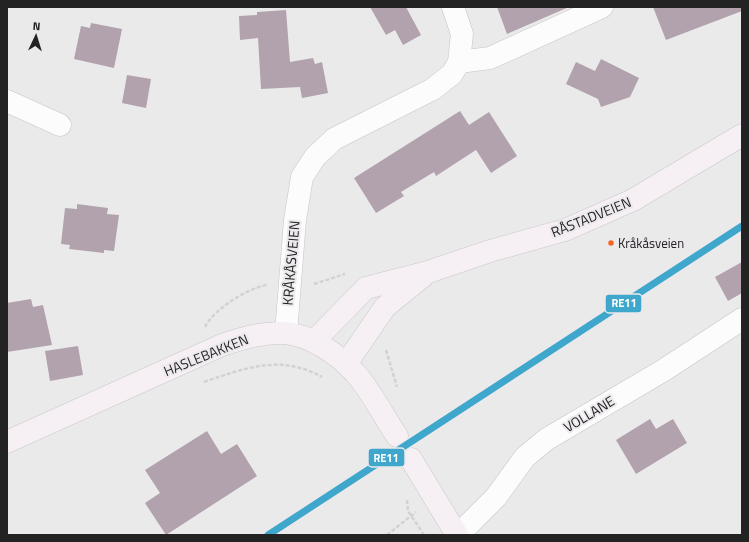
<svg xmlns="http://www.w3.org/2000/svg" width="749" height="542" font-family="'Titillium Web',sans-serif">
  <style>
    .building { fill: #b1a2ae }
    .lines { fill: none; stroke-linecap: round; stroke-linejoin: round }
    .minor-casing { stroke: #c6c5c6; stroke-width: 23 }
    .major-casing { stroke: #c8c8c8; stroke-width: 23 }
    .path { stroke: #d3d2d3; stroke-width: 2.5; stroke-dasharray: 4 2; stroke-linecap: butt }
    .minor { stroke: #fcfcfc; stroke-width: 22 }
    .major { stroke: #f6f0f5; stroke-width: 22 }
    .rail-1-casing { stroke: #ece9ec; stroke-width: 10 }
    .rail-1 { stroke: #3ea7cb; stroke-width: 7 }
    .bus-dot { fill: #f26522; stroke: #ece9ec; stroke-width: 1.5 }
    .labels { text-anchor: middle; stroke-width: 4; stroke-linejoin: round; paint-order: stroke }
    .bus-label { font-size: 13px; fill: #242324; stroke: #ece9ec; text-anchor: start }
    .street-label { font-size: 14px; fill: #242324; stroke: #ece9ec }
    .line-badge { stroke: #ece9ec; stroke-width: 1.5 }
    .badge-label { font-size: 11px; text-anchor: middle; font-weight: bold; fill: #fff }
  </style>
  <rect width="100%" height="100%" fill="#ebeaeb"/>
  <g class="building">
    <path d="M 370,7 L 406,7 L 421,35 L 403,45 L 395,30 L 386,35 Z"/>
    <path d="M 497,7 L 569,7 L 507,34 Z"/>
    <path d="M 653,7 L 742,7 L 742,11 L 666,40 Z"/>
    <path d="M 286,10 L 290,62 L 313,58 L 315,64 L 322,62 L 328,93 L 302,98 L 300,87 L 261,89 L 258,38 L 240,40 L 239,16 L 257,15 L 257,12 Z"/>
    <path d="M 91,23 L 122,29 L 114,68 L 74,59 L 81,26 L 90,28 Z"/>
    <path d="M 601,59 L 639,78 L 630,97 L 601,107 L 598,99 L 566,84 L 576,62 L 595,71 Z"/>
    <path d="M 127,75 L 151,79 L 146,108 L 122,103 Z"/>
    <path d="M 460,111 L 469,125 L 489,112 L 517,156 L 491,173 L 476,150 L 436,176 L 434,172 L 401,192 L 404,196 L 376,213 L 354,178 Z"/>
    <path d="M 77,204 L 108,208 L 107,214 L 119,215 L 114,251 L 104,250 L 104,253 L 69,249 L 70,245 L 61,244 L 65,208 L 77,209 Z"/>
    <path d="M 742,262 L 742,293 L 728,301 L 715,277 Z"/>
    <path d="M 31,299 L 33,307 L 43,305 L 52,345 L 7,352 L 7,303 Z"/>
    <path d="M 78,346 L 83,375 L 50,381 L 45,351 Z"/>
    <path d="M 650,419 L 656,429 L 673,419 L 687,443 L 636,474 L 616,440 Z"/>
    <path d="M 207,431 L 221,454 L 237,444 L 257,476 L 166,535 L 145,503 L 160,493 L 145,470 Z"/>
  </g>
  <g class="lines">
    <defs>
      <g id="minor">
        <path d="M 459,62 L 490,58 L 602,7"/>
        <path d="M 7,101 L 60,125"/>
        <path d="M 286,333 L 295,220 L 302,177 L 315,157 L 334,139 L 433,89 L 452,74 L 459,62 L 462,34 L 453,7"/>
        <path d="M 458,535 L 496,497 L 525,457 L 547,439 L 664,370 L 742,319"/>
      </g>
      <g id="major">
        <path d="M 314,341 L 366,288 L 428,272 L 490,251 L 565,230 L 633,200 L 742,135"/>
        <path d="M 346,364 L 385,307 L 422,277"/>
        <path d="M 7,442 L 222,345 C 243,338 263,332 285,333 C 310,335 338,354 355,373 C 370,389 384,417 397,436"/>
        <path d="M 411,459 L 457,535"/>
      </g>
    </defs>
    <use href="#minor" class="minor-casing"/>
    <use href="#major" class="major-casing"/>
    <g class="path">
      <path d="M 314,284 L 345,274"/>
      <path d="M 205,327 C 214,309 248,288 267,285"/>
      <path d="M 386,350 L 397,387"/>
      <path d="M 204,382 C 245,368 281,354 322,377"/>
      <path d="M 407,500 L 408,511 L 424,535"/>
      <path d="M 387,535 L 416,512"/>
    </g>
    <use href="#minor" class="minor"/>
    <use href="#major" class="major"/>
    <defs>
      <path id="rail-1" d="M 268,535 L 742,226"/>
    </defs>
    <use href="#rail-1" class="rail-1-casing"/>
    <use href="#rail-1" class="rail-1"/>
  </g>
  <circle class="bus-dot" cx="611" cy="243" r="3.5"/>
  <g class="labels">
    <g class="bus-label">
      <text x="618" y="248">Kråkåsveien</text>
    </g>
    <g class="street-label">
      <text transform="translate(591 217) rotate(-22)" y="5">RÅSTADVEIEN</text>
      <text transform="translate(291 263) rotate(-85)" y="5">KRÅKÅSVEIEN</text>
      <text transform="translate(206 355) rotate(-22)" y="5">HASLEBAKKEN</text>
      <text transform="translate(589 414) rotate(-31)" y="5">VOLLANE</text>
    </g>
  </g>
  <g class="line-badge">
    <rect x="605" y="294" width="37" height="19" rx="4" fill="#3ea7cb"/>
    <rect x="368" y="448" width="37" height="19" rx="4" fill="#3ea7cb"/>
  </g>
  <g class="badge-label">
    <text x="624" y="307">RE11</text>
    <text x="386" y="462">RE11</text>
  </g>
  <rect width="749" height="542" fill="none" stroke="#242324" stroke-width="16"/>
  <g transform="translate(36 36) rotate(4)" stroke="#ece9ec" stroke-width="3" paint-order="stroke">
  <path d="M0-3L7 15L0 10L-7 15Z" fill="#242324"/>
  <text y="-6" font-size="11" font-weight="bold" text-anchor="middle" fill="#242324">N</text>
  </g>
</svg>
